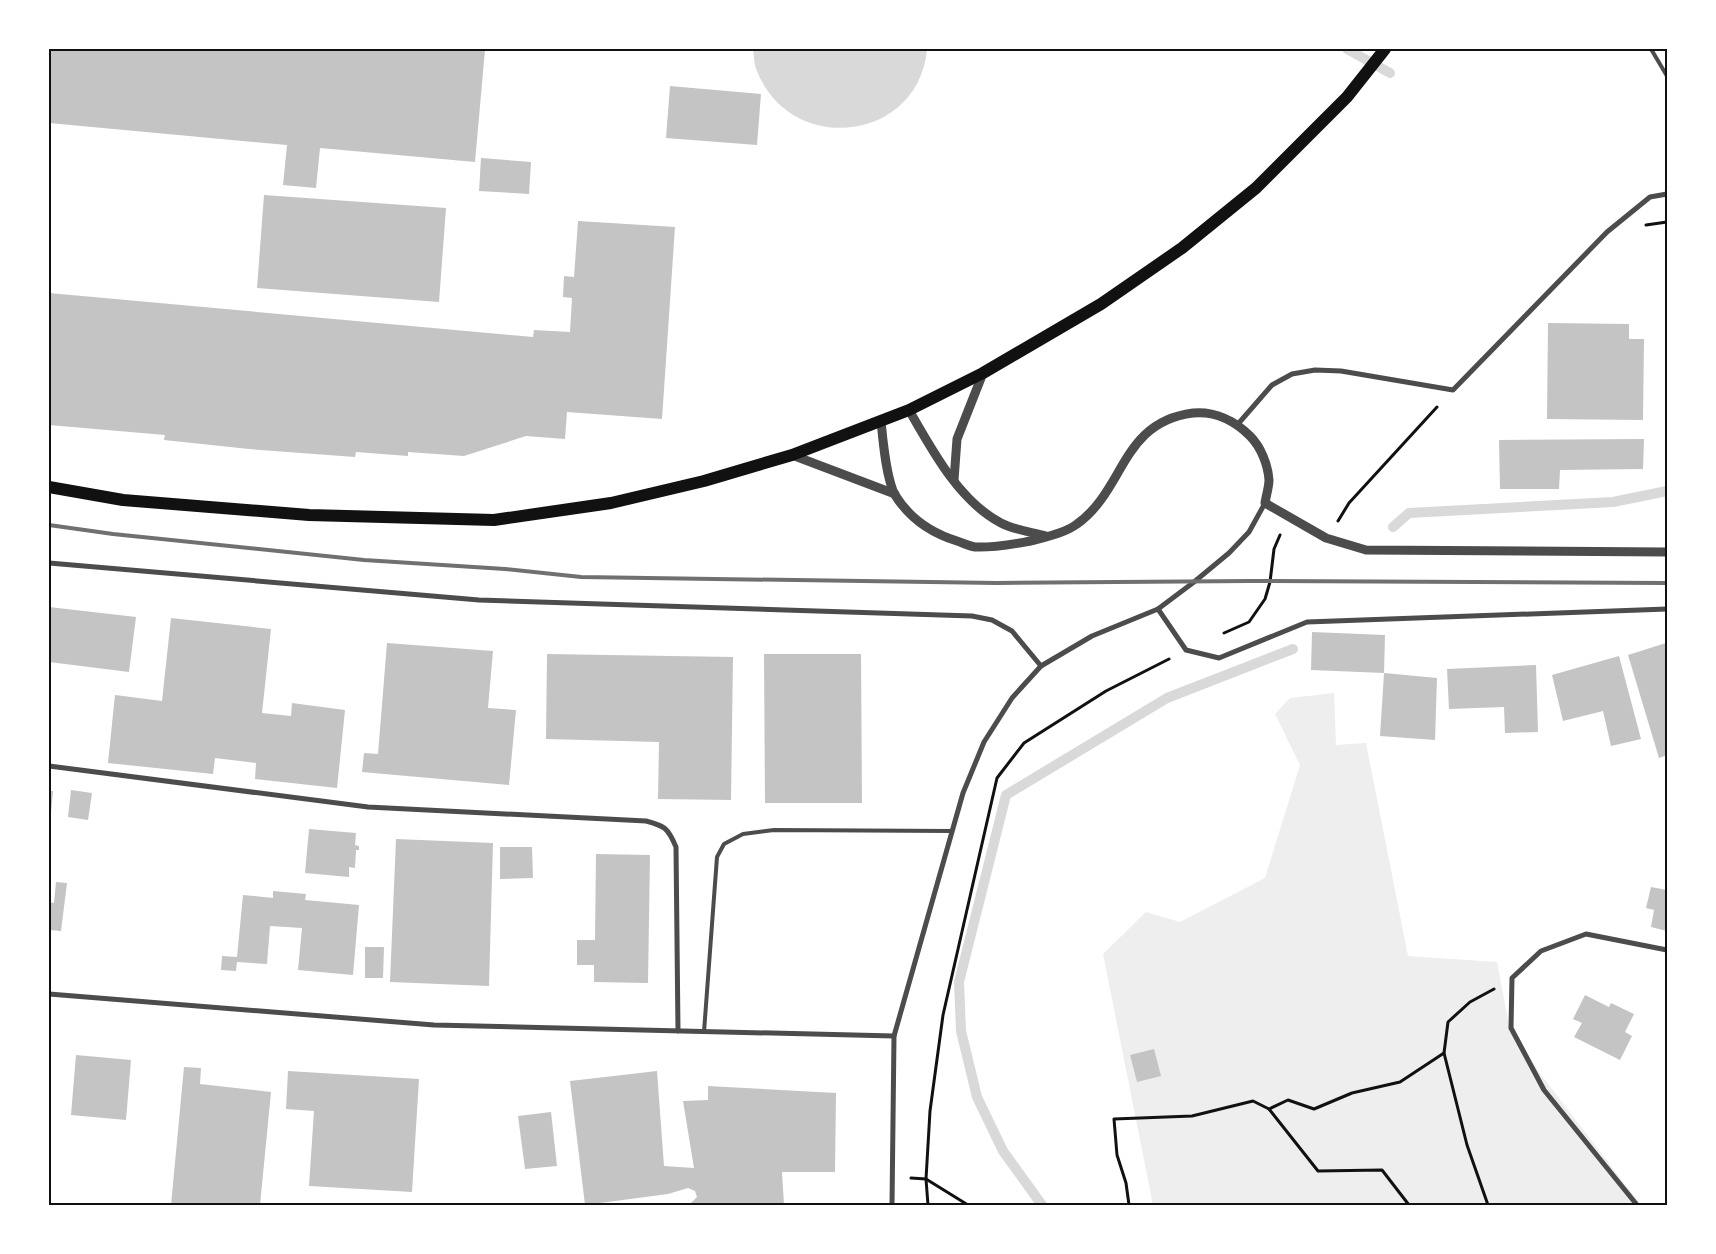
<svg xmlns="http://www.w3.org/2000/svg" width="1716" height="1254" font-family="Commissioner,sans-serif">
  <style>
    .green { fill: #eee }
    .water { fill: #d9d9d9 }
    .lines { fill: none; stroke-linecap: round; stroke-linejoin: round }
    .stream { stroke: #d9d9d9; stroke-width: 10 }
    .building { fill: #c4c4c4 }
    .path { stroke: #111; stroke-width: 3 }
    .service { stroke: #4c4c4c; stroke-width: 4 }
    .minor { stroke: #4c4c4c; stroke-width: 5 }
    .tertiary { stroke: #4c4c4c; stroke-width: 9 }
    .primary { stroke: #111; stroke-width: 12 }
    .rail { stroke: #707070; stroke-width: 4 }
    .neatline { fill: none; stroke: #111; stroke-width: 2 }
  </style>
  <rect width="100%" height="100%" fill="#fff"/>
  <path class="green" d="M 1334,693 L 1336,745 L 1366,743 L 1408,956 L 1497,962 L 1509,1026 L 1539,1072 L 1641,1205 L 1153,1205 L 1103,954 L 1146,912 L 1180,922 L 1265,878 L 1300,765 L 1275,714 L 1290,698 Z"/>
  <path class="water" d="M 753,49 L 927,49 C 919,142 791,157 757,71 C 754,65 754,56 753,49 Z"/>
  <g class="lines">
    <g class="stream">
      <path d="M 1347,49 L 1390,73"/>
      <path d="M 1393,527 L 1409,513 L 1613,502 L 1667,491"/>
      <path d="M 1042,1205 L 1003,1151 L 977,1097 L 961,1031 L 959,982 L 1006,795 L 1167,698 L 1293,649"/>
    </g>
  </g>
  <g class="building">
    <path d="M 49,49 L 471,49 L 485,50 L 475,162 L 320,148 L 316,188 L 283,185 L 287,145 L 49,123 Z"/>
    <path d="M 670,86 L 761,94 L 757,145 L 666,138 Z"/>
    <path d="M 481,158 L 531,162 L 529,194 L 479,191 Z"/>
    <path d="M 264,195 L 446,208 L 439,302 L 257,288 Z"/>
    <path d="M 578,221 L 675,227 L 662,419 L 567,412 L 565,439 L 526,436 L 464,456 L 408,452 L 408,456 L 356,452 L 355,457 L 249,449 L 164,440 L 165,435 L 49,425 L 49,293 L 533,337 L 534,330 L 570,332 L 572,298 L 563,297 L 564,276 L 574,277 Z"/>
    <path d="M 1548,323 L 1629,324 L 1629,339 L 1644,339 L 1643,420 L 1547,419 Z"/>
    <path d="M 1644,439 L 1643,469 L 1560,470 L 1559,489 L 1500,489 L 1499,440 Z"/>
    <path d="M 49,607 L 136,617 L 129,672 L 49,662 Z"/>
    <path d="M 171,618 L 271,629 L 262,713 L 291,716 L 292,703 L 345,710 L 337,788 L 255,779 L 256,763 L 215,758 L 213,774 L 108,763 L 115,695 L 162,701 Z"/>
    <path d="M 1312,632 L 1385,635 L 1384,673 L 1311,670 Z"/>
    <path d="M 387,643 L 493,651 L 488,708 L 516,710 L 509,785 L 362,772 L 364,753 L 378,754 Z"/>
    <path d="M 1666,643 L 1667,755 L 1659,758 L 1628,655 Z"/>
    <path d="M 547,654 L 733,657 L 731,800 L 658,799 L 659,742 L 546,739 Z"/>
    <path d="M 764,654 L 861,654 L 862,803 L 765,803 Z"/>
    <path d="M 1619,656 L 1641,739 L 1611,746 L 1603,711 L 1563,721 L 1552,675 Z"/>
    <path d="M 1536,665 L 1538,732 L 1505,733 L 1504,707 L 1449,709 L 1447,669 Z"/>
    <path d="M 1384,673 L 1437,678 L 1435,740 L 1380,736 Z"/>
    <path d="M 71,790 L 92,793 L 88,820 L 68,817 Z"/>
    <path d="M 49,791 L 53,791 L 50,824 L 49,824 Z"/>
    <path d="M 309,829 L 356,833 L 355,845 L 359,846 L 359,850 L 356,850 L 355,868 L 349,867 L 349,877 L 305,873 Z"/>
    <path d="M 396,839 L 493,843 L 489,986 L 390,982 Z"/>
    <path d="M 500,847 L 532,847 L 533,878 L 500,879 Z"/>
    <path d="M 596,854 L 650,855 L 648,983 L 594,982 L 594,965 L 577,965 L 577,940 L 595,940 Z"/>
    <path d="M 56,882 L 67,883 L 61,931 L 49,930 L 49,902 L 54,903 Z"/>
    <path d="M 1651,887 L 1667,890 L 1667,931 L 1651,927 L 1654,910 L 1646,908 Z"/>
    <path d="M 273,891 L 306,894 L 305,900 L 359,905 L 353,975 L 298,970 L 302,928 L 270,926 L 267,964 L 237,962 L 236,971 L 221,970 L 222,956 L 237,957 L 243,895 L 273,898 Z"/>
    <path d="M 365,947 L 384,947 L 383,978 L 365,978 Z"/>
    <path d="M 1585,995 L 1609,1007 L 1611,1003 L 1634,1014 L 1625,1032 L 1632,1036 L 1620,1060 L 1574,1037 L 1582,1023 L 1573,1019 Z"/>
    <path d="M 1154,1049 L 1161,1076 L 1137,1082 L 1130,1055 Z"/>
    <path d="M 76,1055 L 131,1060 L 126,1120 L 71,1115 Z"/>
    <path d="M 184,1067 L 201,1068 L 200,1084 L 271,1092 L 260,1205 L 171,1205 Z"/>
    <path d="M 288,1071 L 419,1079 L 412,1192 L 309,1186 L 314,1111 L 286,1109 Z"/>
    <path d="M 657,1071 L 664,1166 L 694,1168 L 683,1101 L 708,1100 L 708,1086 L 836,1093 L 835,1172 L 782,1172 L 784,1205 L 689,1205 L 697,1197 L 695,1191 L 688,1188 L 668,1194 L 585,1205 L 570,1081 Z"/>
    <path d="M 551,1112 L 557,1166 L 525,1169 L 518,1116 Z"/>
  </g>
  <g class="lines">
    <g class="path">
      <path d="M 1646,225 L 1667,222"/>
      <path d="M 1338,521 L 1349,503 L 1437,407"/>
      <path d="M 1224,633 L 1249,622 L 1265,599 L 1270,582 L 1274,549 L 1280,535"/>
      <path d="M 1269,1109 L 1288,1100 L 1314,1109 L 1352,1093 L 1400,1082 L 1444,1053"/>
      <path d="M 911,1178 L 926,1179 L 968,1205"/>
      <path d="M 928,1205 L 926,1179 L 930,1111 L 943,1015 L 997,778 L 1024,743 L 1106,691 L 1169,659"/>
      <path d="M 1129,1205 L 1126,1183 L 1117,1155 L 1114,1119 L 1192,1116 L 1253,1101 L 1269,1109 L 1318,1171 L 1382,1170 L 1409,1205"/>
      <path d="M 1488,1205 L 1467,1145 L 1444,1053 L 1448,1022 L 1470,1002 L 1494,989"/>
    </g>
    <g class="service">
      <path d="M 1651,49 L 1667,76"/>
      <path d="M 704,1032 L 717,857 L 724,844 L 743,834 L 774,830 L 952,831"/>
    </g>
    <g class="minor">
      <path d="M 1238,424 L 1272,385 L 1292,374 L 1315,370 L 1341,371 L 1453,390 L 1607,232 L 1650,197 L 1667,194"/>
      <path d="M 49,563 L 479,600 L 972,616 L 992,620 L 1012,631 L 1041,666"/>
      <path d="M 1158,609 L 1186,650 L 1219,658 L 1307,622 L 1667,609"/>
      <path d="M 49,766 L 368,807 L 646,821 C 665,826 668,828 676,847 L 678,1031"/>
      <path d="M 49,994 L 434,1025 L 894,1036"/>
      <path d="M 892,1205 L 894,1036 L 963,793 L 984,742 L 1012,698 L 1041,666 L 1092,636 L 1158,609 L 1194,582 L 1229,553 L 1249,532 L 1265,503"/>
      <path d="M 1637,1205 L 1544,1090 L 1511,1028 L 1512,978 L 1541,951 L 1586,934 L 1667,950"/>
    </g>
    <g class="tertiary">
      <path d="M 909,410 C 932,450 959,501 1001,523 C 1014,530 1032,532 1046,536"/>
      <path d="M 881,421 C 883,441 886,478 895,495 C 910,519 931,533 957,541 C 963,543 969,546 975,547 C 994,548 1013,544 1031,541 C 1046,537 1065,533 1077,524 C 1125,490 1121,422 1193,413 C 1215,411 1235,421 1250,436 C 1261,447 1268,465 1269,480 C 1269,487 1266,496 1265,503 L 1326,538 L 1366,550 L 1667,552"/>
      <path d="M 792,455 L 895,494"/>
      <path d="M 954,480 L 957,439 L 983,373"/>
    </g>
    <path class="primary" d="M 49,487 L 123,500 L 309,515 L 494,520 L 611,503 L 704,481 L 792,455 L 909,410 L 983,373 L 1101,304 L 1182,248 L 1256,188 L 1347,97 L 1385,49"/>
    <path class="rail" d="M 49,525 L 113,534 L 364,560 L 505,569 L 581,577 L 997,583 L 1250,581 L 1667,583"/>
  </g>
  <rect width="1716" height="1254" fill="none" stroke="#ffffff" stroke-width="100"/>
  <rect x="50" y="50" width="1616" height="1154" class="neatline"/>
</svg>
